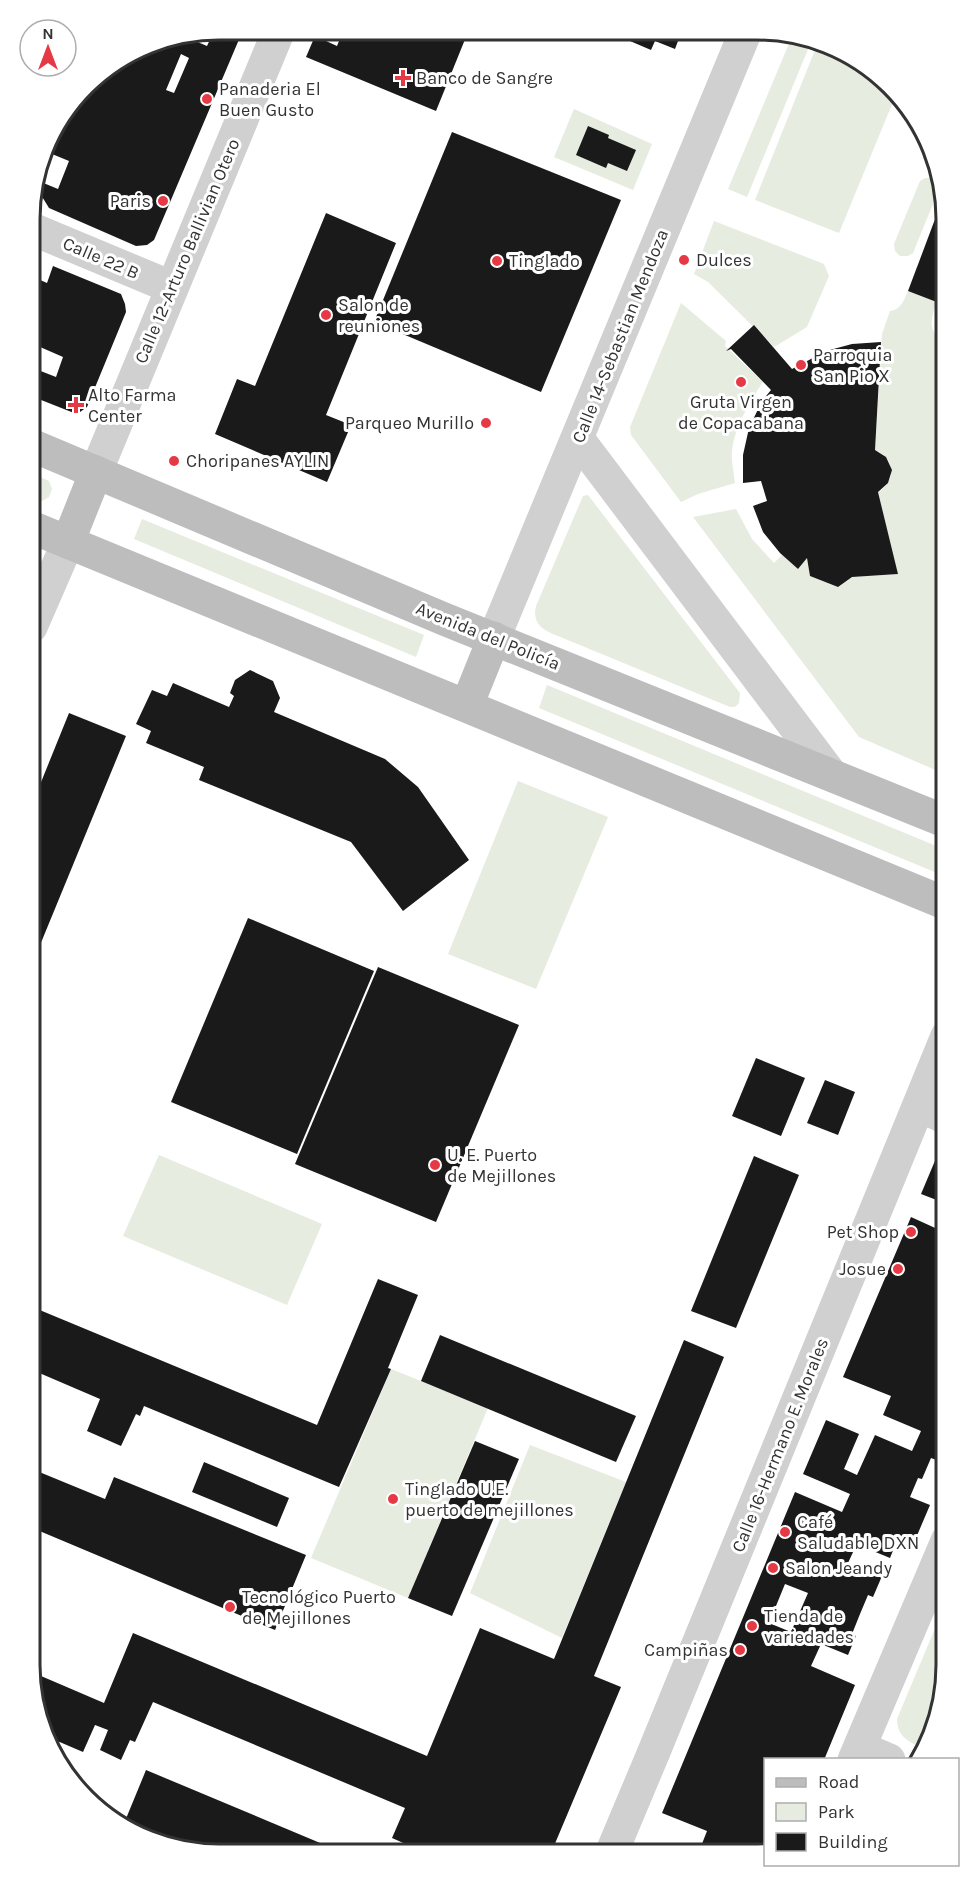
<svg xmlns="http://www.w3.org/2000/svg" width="977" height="1884" font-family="Karla,sans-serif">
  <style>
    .green { fill: #e6ecdf }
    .building { fill: #1a1a1a; fill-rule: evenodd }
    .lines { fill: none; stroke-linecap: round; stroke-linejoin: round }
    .minor { stroke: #d0d0d0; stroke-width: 33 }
    .tertiary { stroke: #d0d0d0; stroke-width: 33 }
    .secondary { stroke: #bdbdbd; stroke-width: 33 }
    .poi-dot { fill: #e63946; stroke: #fff; stroke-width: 2 }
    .labels { text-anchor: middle; stroke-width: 6; stroke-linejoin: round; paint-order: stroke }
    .poi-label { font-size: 18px; fill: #333; stroke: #fff; text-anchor: start }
    .street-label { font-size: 18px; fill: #333; stroke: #fff }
    .rim { fill: none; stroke: #333; stroke-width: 3 }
  </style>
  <rect width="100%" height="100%" fill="#fff"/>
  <g class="green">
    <path d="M 793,34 L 811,42 L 747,197 L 728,189 Z"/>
    <path d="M 817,45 L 882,77 L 895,97 L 839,233 L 755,200 Z"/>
    <path d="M 574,109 L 652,144 L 633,190 L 554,157 Z"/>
    <path d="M 925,178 L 932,178 L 937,183 L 939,189 L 913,253 L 908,256 L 900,256 L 895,251 L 894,244 L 920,181 Z"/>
    <path d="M 714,221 L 824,264 L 829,276 L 807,327 L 774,347 L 708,282 L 694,274 Z"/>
    <path d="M 908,291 L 937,302 C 930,319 927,334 947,343 L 947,775 L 859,737 L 693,517 L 736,509 L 752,539 L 774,563 L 782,555 L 798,569 L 807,558 L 810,576 L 838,587 L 852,577 L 898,574 L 878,492 C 897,481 895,458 875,450 L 882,334 L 890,311 C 901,310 904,300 908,291 Z"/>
    <path d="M 681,303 L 726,341 L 725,346 L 763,382 C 750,400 734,429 732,451 C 731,461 734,473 735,483 L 698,494 L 681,502 L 631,435 L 630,427 Z"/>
    <path d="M 31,473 L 49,481 L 52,489 L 49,497 L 42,501 L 31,498 Z"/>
    <path d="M 588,495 L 740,693 L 739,703 L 735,707 L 730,707 L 558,636 C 543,630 532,624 536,606 L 583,496 Z"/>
    <path d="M 142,519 L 424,635 L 416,657 L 134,539 Z"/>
    <path d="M 547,685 L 946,850 L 937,873 L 539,708 Z"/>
    <path d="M 518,781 L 608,817 L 536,989 L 448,954 Z"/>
    <path d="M 159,1155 L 322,1224 L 287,1305 L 123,1236 Z"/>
    <path d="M 391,1369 L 488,1408 L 408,1598 L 311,1558 Z"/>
    <path d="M 530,1445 L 626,1482 L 562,1638 L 470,1593 Z"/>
    <path d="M 947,1600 C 947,1649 950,1706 925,1749 C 910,1743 897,1737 897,1719 Z"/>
  </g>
  <g class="building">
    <path d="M 220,30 L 243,30 L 154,240 L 147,245 L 136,246 L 49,208 L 41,195 L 40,183 L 41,182 L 58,189 L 69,161 L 52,154 L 72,107 L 94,77 L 147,44 L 189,36 L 188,38 L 207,46 L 214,31 ZM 181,54 L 189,58 L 174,93 L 166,90 Z"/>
    <path d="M 343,31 L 438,31 L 468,32 L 436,111 L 306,57 L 315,36 L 337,46 Z"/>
    <path d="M 609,32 L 650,33 L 681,33 L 675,49 L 655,41 L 651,50 Z"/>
    <path d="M 588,126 L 609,135 L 608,138 L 636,150 L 627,171 L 608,163 L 606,168 L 576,155 Z"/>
    <path d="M 452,132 L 621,200 L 541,392 L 374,322 Z"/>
    <path d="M 943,198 L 947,220 L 947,306 L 908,291 Z"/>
    <path d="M 326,213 L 396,243 L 326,415 L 351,425 L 327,482 L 215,434 L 237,379 L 255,386 Z"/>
    <path d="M 53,266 L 121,294 L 125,304 L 126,312 L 87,407 L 80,412 L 74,413 L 31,396 L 31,360 L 40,364 L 38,370 L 56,377 L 63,357 L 31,343 L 31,276 L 47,283 Z"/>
    <path d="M 754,325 L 792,369 L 826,351 L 852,344 L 881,342 L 875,450 L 886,457 L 892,470 L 888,483 L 878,492 L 898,574 L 852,577 L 838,587 L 810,576 L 807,558 L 798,569 L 780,553 L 763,532 L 753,506 L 767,501 L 761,481 L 743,483 L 743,455 L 749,428 L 762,401 L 771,390 L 731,349 L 726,351 Z"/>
    <path d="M 250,670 L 273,681 L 280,698 L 274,712 L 385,759 L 418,787 L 469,860 L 403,911 L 351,842 L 199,780 L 204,767 L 146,743 L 151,731 L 136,724 L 152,690 L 167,696 L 173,683 L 229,707 L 234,696 L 230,693 L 235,680 Z"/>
    <path d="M 69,713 L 126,736 L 31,967 L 31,807 Z"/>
    <path d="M 248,918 L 374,971 L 297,1154 L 171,1102 Z"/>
    <path d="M 378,967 L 519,1025 L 436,1222 L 295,1164 Z"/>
    <path d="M 756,1058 L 805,1078 L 781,1136 L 732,1116 Z"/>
    <path d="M 825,1080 L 855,1092 L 838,1135 L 807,1123 Z"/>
    <path d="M 947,1152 L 947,1204 L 921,1194 L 937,1156 Z"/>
    <path d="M 754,1156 L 799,1175 L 736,1328 L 691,1311 Z"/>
    <path d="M 911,1217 L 944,1232 L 947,1226 L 947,1464 L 931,1458 L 922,1479 L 918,1478 L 910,1497 L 930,1505 L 913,1545 L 898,1538 L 890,1558 L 839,1537 L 837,1543 L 854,1550 L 848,1563 L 882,1576 L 873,1597 L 868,1595 L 860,1614 L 852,1634 L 856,1636 L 848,1655 L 821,1644 L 811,1666 L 855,1685 L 824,1760 L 765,1760 L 765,1853 L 698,1854 L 707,1831 L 662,1813 L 795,1492 L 842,1512 L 850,1494 L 803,1474 L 826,1420 L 859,1434 L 844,1469 L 857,1475 L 875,1435 L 912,1451 L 921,1431 L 883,1415 L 891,1396 L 843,1377 ZM 785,1584 L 808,1593 L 791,1632 L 769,1623 Z"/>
    <path d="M 378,1279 L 418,1295 L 388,1368 L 391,1369 L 339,1487 L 144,1406 L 140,1416 L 136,1414 L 121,1446 L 87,1431 L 100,1399 L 30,1369 L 30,1306 L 317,1425 Z"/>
    <path d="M 440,1335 L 636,1416 L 616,1462 L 421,1381 Z"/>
    <path d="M 684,1340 L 724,1357 L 594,1676 L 621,1687 L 551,1853 L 479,1853 L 456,1843 L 452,1853 L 426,1853 L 392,1838 L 405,1808 L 153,1702 L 135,1742 L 130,1740 L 121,1760 L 100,1750 L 108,1730 L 95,1725 L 83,1752 L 48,1737 L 40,1725 L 32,1678 L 34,1673 L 104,1703 L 133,1633 L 427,1756 L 480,1628 L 554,1659 Z"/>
    <path d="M 475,1441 L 519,1459 L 452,1616 L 408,1598 Z"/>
    <path d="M 204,1462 L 289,1498 L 277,1527 L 192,1492 Z"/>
    <path d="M 32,1469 L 105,1499 L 114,1477 L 306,1555 L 275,1630 L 30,1527 L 30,1473 Z"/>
    <path d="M 146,1770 L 344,1853 L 195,1852 L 136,1835 L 123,1826 Z"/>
  </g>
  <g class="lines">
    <g class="minor">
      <path d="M 32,229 L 171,287"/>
      <path d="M 919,1106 L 947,1118"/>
      <path d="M 861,1748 L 889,1760"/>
      <path d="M 854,1760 L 947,1541"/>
    </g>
    <g class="tertiary">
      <path d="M 578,439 L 830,773"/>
      <path d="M 96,472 L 279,30"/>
      <path d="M 31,627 L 68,542"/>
      <path d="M 494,638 L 745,33"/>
      <path d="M 611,1854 L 653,1754 L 947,1036"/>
    </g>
    <g class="secondary">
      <path d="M 31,445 L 444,619 L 947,822"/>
      <path d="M 31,527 L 947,904"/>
      <path d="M 68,542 L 96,472"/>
      <path d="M 467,705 L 494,638"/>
    </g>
  </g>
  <g class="poi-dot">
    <path d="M400 69h6v6h6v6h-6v6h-6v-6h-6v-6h6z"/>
    <circle cx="207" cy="99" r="6"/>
    <circle cx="163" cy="201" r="6"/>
    <circle cx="684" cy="260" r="6"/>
    <circle cx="497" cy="261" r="6"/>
    <circle cx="326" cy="315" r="6"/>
    <circle cx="801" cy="365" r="6"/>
    <circle cx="741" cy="382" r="6"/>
    <path d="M73 396h6v6h6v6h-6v6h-6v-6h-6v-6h6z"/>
    <circle cx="486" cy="423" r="6"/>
    <circle cx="174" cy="461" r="6"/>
    <circle cx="435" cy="1165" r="6"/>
    <circle cx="911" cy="1232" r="6"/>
    <circle cx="898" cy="1269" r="6"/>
    <circle cx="393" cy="1499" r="6"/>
    <circle cx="785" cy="1532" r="6"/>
    <circle cx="773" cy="1568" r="6"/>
    <circle cx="230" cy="1607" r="6"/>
    <circle cx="752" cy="1626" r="6"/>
    <circle cx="740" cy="1650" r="6"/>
  </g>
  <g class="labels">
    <g class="poi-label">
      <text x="416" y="84">Banco de Sangre</text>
      <text x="219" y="95">Panaderia El<tspan x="219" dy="21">Buen Gusto</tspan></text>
      <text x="151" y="207" text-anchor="end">Paris</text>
      <text x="696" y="266">Dulces</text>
      <text x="509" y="267">Tinglado</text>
      <text x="338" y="311">Salon de<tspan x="338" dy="21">reuniones</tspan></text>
      <text x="813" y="361">Parroquia<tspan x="813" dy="21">San Pio X</tspan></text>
      <text x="88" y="401">Alto Farma<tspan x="88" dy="21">Center</tspan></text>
      <text x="741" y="408" text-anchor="middle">Gruta Virgen<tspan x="741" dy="21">de Copacabana</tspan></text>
      <text x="474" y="429" text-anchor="end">Parqueo Murillo</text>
      <text x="186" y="467">Choripanes AYLIN</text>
      <text x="447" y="1161">U. E. Puerto<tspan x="447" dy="21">de Mejillones</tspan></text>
      <text x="899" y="1238" text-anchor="end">Pet Shop</text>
      <text x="886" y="1275" text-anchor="end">Josue</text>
      <text x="405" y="1495">Tinglado U.E.<tspan x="405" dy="21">puerto de mejillones</tspan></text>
      <text x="797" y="1528">Café<tspan x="797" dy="21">Saludable DXN</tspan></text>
      <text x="785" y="1574">Salon Jeandy</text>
      <text x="242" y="1603">Tecnológico Puerto<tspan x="242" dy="21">de Mejillones</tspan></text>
      <text x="764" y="1622">Tienda de<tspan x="764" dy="21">variedades</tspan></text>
      <text x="728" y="1656" text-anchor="end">Campiñas</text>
    </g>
    <g class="street-label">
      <text transform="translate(187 251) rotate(-67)" y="6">Calle 12-Arturo Ballivian Otero</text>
      <text transform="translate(101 258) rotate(23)" y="6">Calle 22 B</text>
      <text transform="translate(620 336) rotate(-68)" y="6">Calle 14-Sebastian Mendoza</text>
      <text transform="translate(488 636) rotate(22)" y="6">Avenida del Policía</text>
      <text transform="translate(780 1445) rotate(-68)" y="6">Calle 16-Hermano E. Morales</text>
    </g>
  </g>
  <path d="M0 0H977V1884H0ZM219 40H757A179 179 0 0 1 936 219V1665A179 179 0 0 1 757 1844H219A179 179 0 0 1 40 1665V219A179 179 0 0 1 219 40Z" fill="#fff" fill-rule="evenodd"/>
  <path class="rim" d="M219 40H757A179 179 0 0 1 936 219V1665A179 179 0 0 1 757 1844H219A179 179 0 0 1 40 1665V219A179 179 0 0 1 219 40Z"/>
  <rect x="764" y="1758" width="195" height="108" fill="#ffffff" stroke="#adadad" stroke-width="1.5"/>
  <rect x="776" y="1778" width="30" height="9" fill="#bdbdbd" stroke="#adadad" stroke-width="1.5"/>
  <text x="818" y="1788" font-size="18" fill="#333333">Road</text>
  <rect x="776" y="1803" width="30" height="18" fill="#e6ecdf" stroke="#adadad" stroke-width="1.5"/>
  <text x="818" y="1818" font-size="18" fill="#333333">Park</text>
  <rect x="776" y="1833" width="30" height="18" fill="#1a1a1a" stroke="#adadad" stroke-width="1.5"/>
  <text x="818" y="1848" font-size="18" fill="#333333">Building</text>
  <g transform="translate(48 48)"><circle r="28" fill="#ffffff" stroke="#adadad" stroke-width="1.5"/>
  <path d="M0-4.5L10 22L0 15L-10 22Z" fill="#e63946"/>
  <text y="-9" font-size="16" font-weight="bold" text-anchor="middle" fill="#333333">N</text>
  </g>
</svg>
